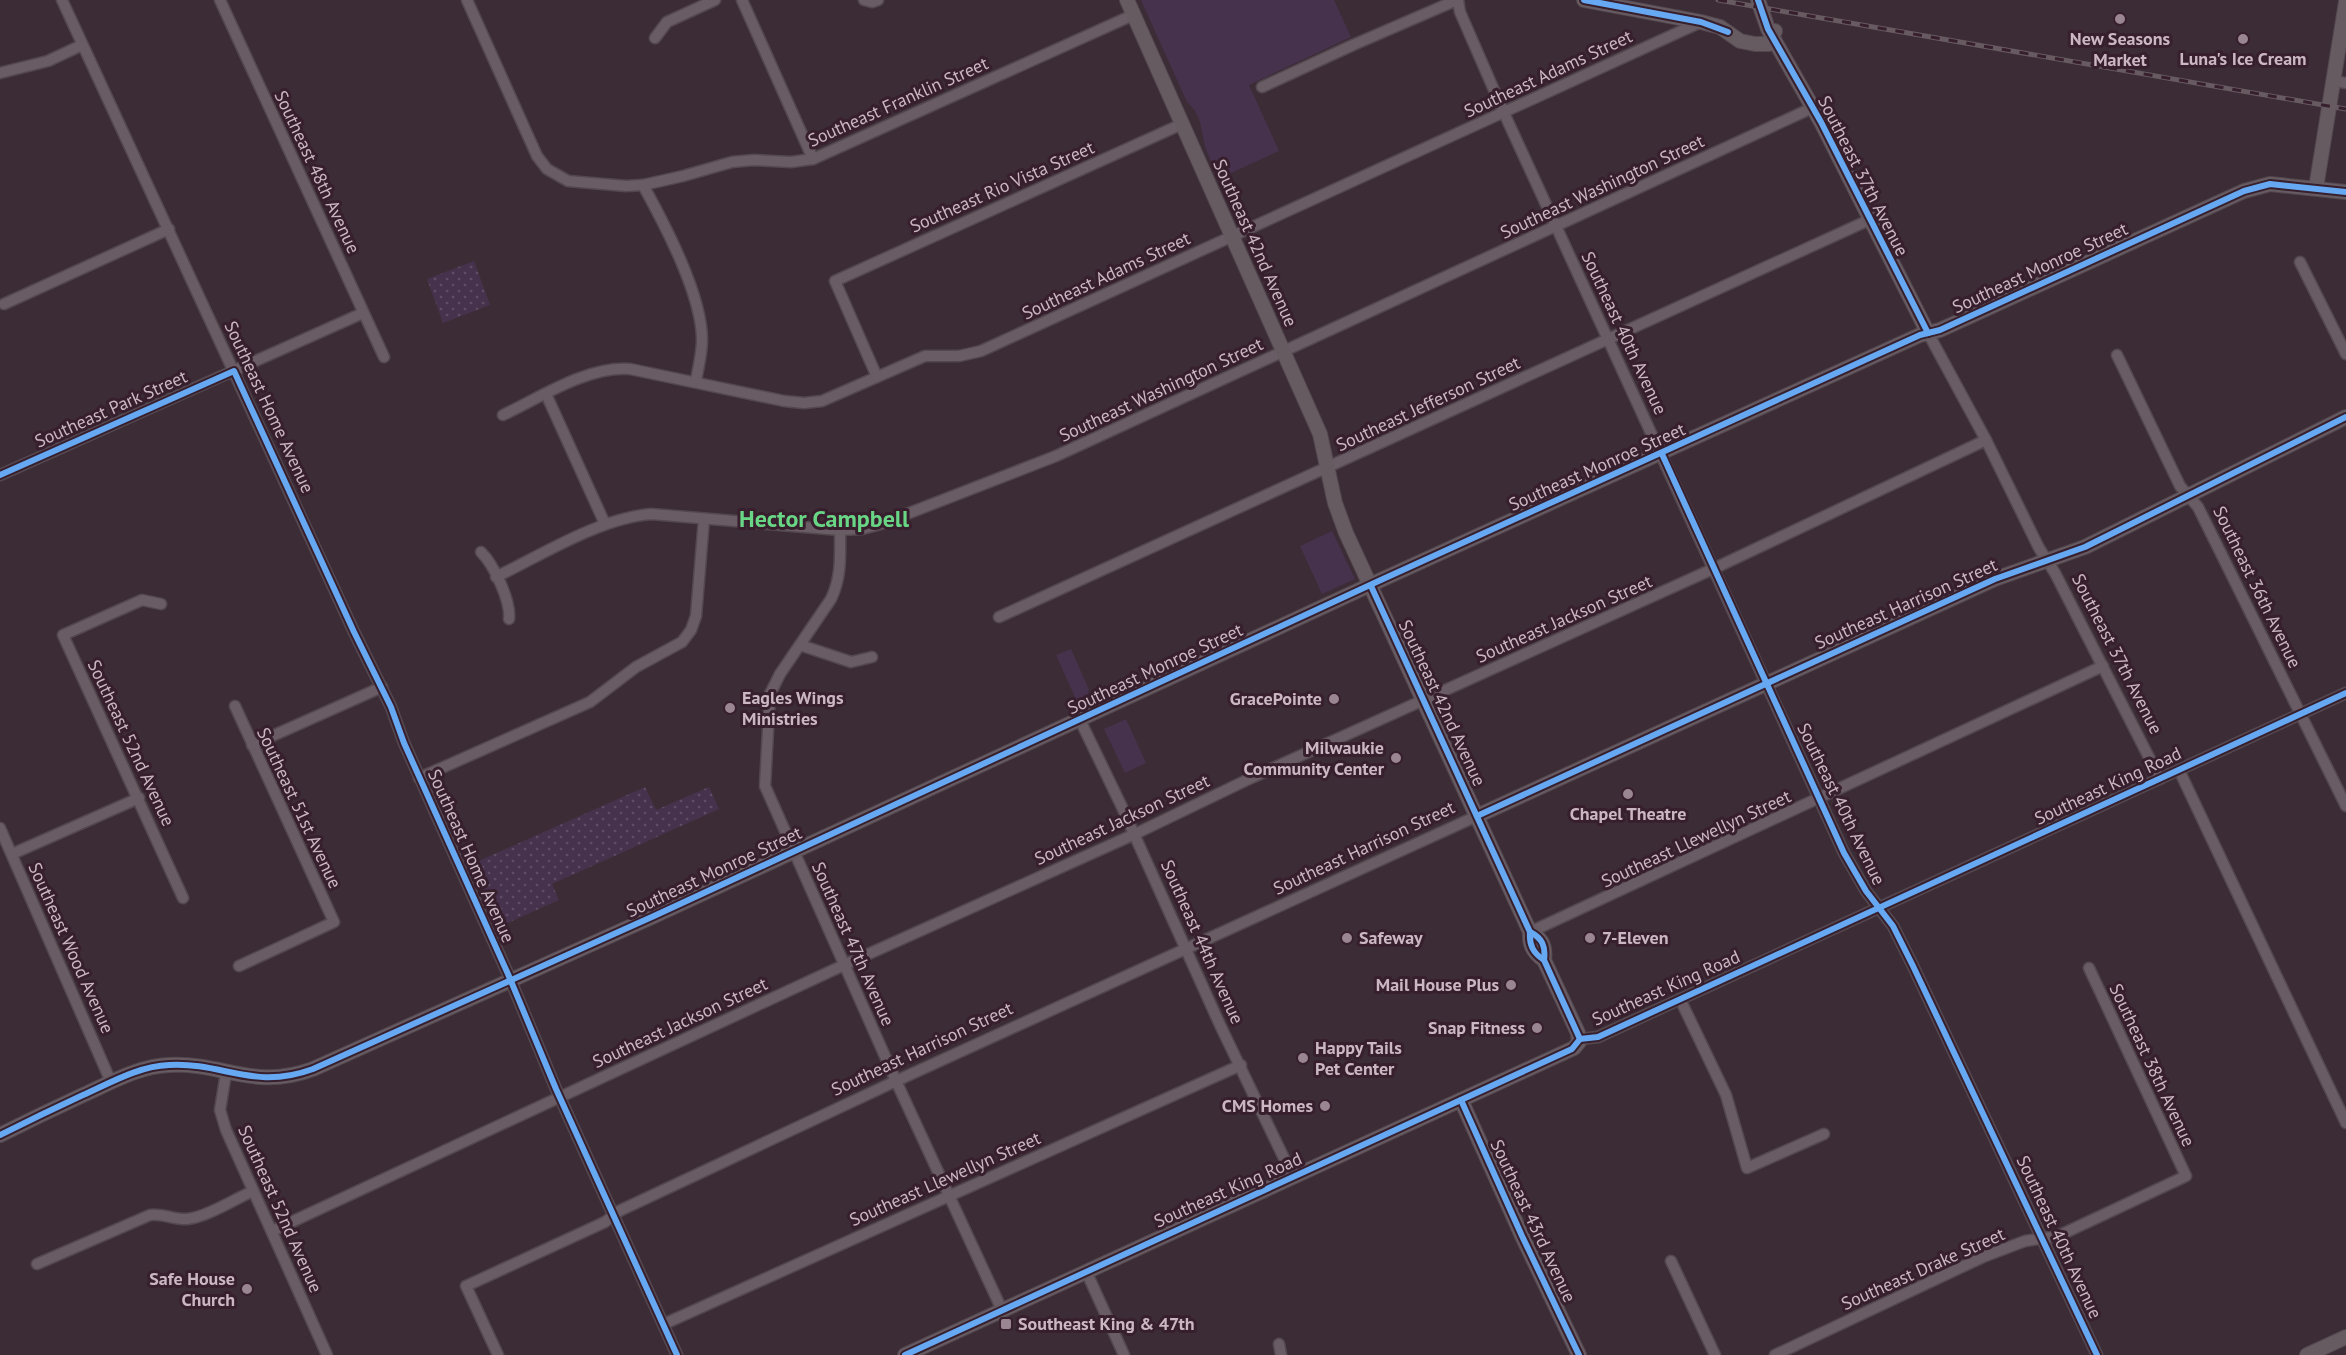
<svg xmlns="http://www.w3.org/2000/svg" width="2346" height="1355" font-family="'PT Sans',sans-serif">
  <style>
    .green { fill: #47324d }
    .park { fill: url(#park-dots) }
    .lines { fill: none; stroke-linecap: round; stroke-linejoin: round }
    .street-casing { stroke: #54484f; stroke-width: 13 }
    .secondary-casing { stroke: #54484f; stroke-width: 16 }
    .street { stroke: #695c64; stroke-width: 10 }
    .secondary { stroke: #675b62; stroke-width: 14 }
    .rail-casing { stroke: #675b61; stroke-width: 5 }
    .rail { stroke: #371f2d; stroke-width: 3; stroke-dasharray: 9; stroke-linecap: butt }
    .cycleway-casing { stroke: #371f2d; stroke-width: 10 }
    .cycleway { stroke: #66a8f1; stroke-width: 6 }
    .poi-dot { fill: #998692; stroke: #371f2d; stroke-width: 2 }
    .labels { text-anchor: middle; stroke-width: 6; stroke-linejoin: round; paint-order: stroke }
    .poi-label { font-size: 18px; font-weight: bold; fill: #cbb7c3; stroke: #371f2d; text-anchor: end }
    .street-label { font-size: 18px; fill: #cbb7c3; stroke: #371f2d }
    .district-label { font-size: 24px; font-weight: bold; fill: #68d685; stroke: #371f2d }
  </style>
  <defs>
    <pattern id="park-dots" width="8" height="8" patternUnits="userSpaceOnUse" patternTransform="scale(1.5)"><rect width="8" height="8" fill="#47324d"/><path d="M2 2h.1M6 6h.1" fill="none" stroke="#604d65" stroke-width="1.8" stroke-linecap="round"/></pattern>
  </defs>
  <rect width="100%" height="100%" fill="#3c2c36"/>
  <g class="green">
    <path d="M 1141,0 L 1334,0 L 1351,37 L 1249,85 L 1279,151 L 1220,178 C 1215,167 1206,154 1204,142 C 1201,126 1200,113 1187,102 Z"/>
    <path d="M 1332,531 L 1355,579 L 1322,594 L 1300,546 Z"/>
    <path d="M 1071,649 L 1089,690 L 1088,691 L 1092,700 L 1079,706 L 1056,655 Z"/>
    <path d="M 1126,719 L 1146,763 L 1125,773 L 1104,729 Z"/>
  </g>
  <g class="park">
    <path d="M 474,261 L 490,305 L 443,323 L 427,279 Z"/>
    <path d="M 645,787 L 656,810 L 709,787 L 719,809 L 552,884 L 559,900 L 501,926 L 472,864 Z"/>
  </g>
  <g class="lines">
    <defs>
      <g id="street">
        <path d="M 62,0 L 354,632 L 391,707 L 404,743 L 508,974 L 556,1089 L 677,1355"/>
        <path d="M 220,0 L 384,357"/>
        <path d="M 467,0 L 537,156 L 547,169 L 568,181 L 626,186 L 643,185 L 683,176 L 732,162 L 754,160 L 791,162 L 813,159 L 1133,15"/>
        <path d="M 742,0 L 813,159"/>
        <path d="M 864,0 L 872,2 L 878,0"/>
        <path d="M 1458,0 L 1460,12 L 1504,113 L 1844,853 L 1866,891 L 1893,926 L 1913,966 L 2097,1355"/>
        <path d="M 655,38 L 667,22 L 715,0"/>
        <path d="M 0,73 L 48,61 L 82,45"/>
        <path d="M 2334,81 L 2346,83"/>
        <path d="M 1262,87 L 1353,45 L 1457,0"/>
        <path d="M 643,185 C 665,225 702,295 702,340 C 702,354 698,368 696,381"/>
        <path d="M 2300,262 L 2346,354"/>
        <path d="M 4,304 L 169,229"/>
        <path d="M 1928,333 L 1986,440 L 2039,548 L 2055,573 L 2160,779"/>
        <path d="M 2117,355 L 2180,486 L 2198,507 L 2346,806"/>
        <path d="M 877,377 L 835,281 L 1182,124"/>
        <path d="M 546,394 L 605,524"/>
        <path d="M 503,415 C 541,397 587,366 630,369 L 784,401 L 804,403 L 822,401 L 925,356 L 959,356 L 981,351 L 1701,22"/>
        <path d="M 0,475 L 363,313"/>
        <path d="M 840,530 C 840,555 842,576 831,599 L 780,674 L 770,694 L 765,786 L 896,1081 L 1002,1310"/>
        <path d="M 481,552 C 494,565 511,601 509,619"/>
        <path d="M 496,577 C 543,554 600,518 651,514 L 840,530 L 862,529 L 881,524 L 1056,456 L 1812,108"/>
        <path d="M 161,604 L 142,600 L 63,635 L 183,898"/>
        <path d="M 999,617 L 1869,220"/>
        <path d="M 800,645 L 851,662 L 872,657"/>
        <path d="M 235,706 L 334,922 L 239,966"/>
        <path d="M 1080,720 L 1121,805 L 1220,1025 L 1293,1177"/>
        <path d="M 252,745 L 382,687"/>
        <path d="M 2179,770 L 2346,1123"/>
        <path d="M 419,778 L 590,702 L 636,667 L 682,642 L 691,630 L 696,616 L 704,519"/>
        <path d="M 0,828 L 111,1082"/>
        <path d="M 12,854 L 139,798"/>
        <path d="M 1530,932 L 2103,666"/>
        <path d="M 1680,999 L 1726,1095 L 1747,1168 L 1824,1134"/>
        <path d="M 1580,1039 L 1598,1037 L 2346,693"/>
        <path d="M 226,1073 L 220,1110 L 226,1130 L 327,1355"/>
        <path d="M 272,1231 L 844,965 L 1135,834 L 1251,778 L 1715,568 L 1986,440"/>
        <path d="M 1671,1261 L 1715,1355"/>
        <path d="M 37,1264 L 150,1215 C 163,1213 174,1220 187,1219 C 207,1217 235,1199 253,1191"/>
        <path d="M 1086,1271 L 1124,1355"/>
        <path d="M 664,1324 L 1241,1065"/>
        <path d="M 1279,1344 L 1281,1355"/>
        <path d="M 498,1355 L 466,1286 L 605,1222 L 619,1211 L 896,1081 L 1477,816"/>
        <path d="M 1775,1355 L 1983,1257 L 2025,1241 L 2058,1236 L 2186,1176 L 2089,968"/>
      </g>
      <g id="secondary">
        <path d="M 1127,0 L 1320,434 L 1335,503 L 1346,533 L 1530,932 C 1529,945 1533,953 1544,960"/>
        <path d="M 1584,0 L 1701,22 L 1720,27 L 1740,41 L 1755,44 L 1769,44 L 1775,31"/>
        <path d="M 1758,0 L 1768,29 L 1821,122 L 1928,333"/>
        <path d="M 2316,188 L 2346,2"/>
        <path d="M 1477,816 L 1995,579 L 2085,547 L 2346,417"/>
        <path d="M 1461,1100 L 1522,1236 L 1579,1355"/>
        <path d="M 0,1135 C 28,1121 55,1108 83,1095 C 110,1083 139,1066 169,1065 C 224,1062 253,1091 313,1069 L 654,916 L 1383,579 L 1920,335 L 1940,330 L 2244,191 L 2270,184 L 2346,192"/>
        <path d="M 905,1355 L 1574,1048 L 1579,1042 L 1578,1033 L 1544,960 C 1546,946 1542,938 1530,932"/>
        <path d="M 2307,1355 L 2346,1337"/>
      </g>
    </defs>
    <use href="#street" class="street-casing"/>
    <use href="#secondary" class="secondary-casing"/>
    <use href="#street" class="street"/>
    <use href="#secondary" class="secondary"/>
    <defs>
      <path id="rail" d="M 1718,0 L 2346,109"/>
    </defs>
    <use href="#rail" class="rail-casing"/>
    <use href="#rail" class="rail"/>
    <defs>
      <g id="cycleway">
        <path d="M 1584,0 L 1701,22 L 1728,32"/>
        <path d="M 1758,0 L 1768,29 L 1821,122 L 1928,333"/>
        <path d="M 1662,454 L 1844,853 L 1866,891 L 1893,926 L 1913,966 L 2097,1355"/>
        <path d="M 0,475 L 234,371 L 354,632 L 391,707 L 404,743 L 508,974 L 556,1089 L 677,1355"/>
        <path d="M 1371,586 L 1530,932 C 1529,945 1533,953 1544,960"/>
        <path d="M 1477,816 L 1995,579 L 2085,547 L 2346,417"/>
        <path d="M 1530,932 C 1542,938 1546,946 1544,960 L 1580,1039"/>
        <path d="M 1580,1039 L 1598,1037 L 2346,693"/>
        <path d="M 1461,1100 L 1522,1236 L 1579,1355"/>
        <path d="M 0,1135 C 28,1121 55,1108 83,1095 C 110,1083 139,1066 169,1065 C 224,1062 253,1091 313,1069 L 654,916 L 1383,579 L 1920,335 L 1940,330 L 2244,191 L 2270,184 L 2346,192"/>
        <path d="M 905,1355 L 1572,1049 L 1580,1039"/>
      </g>
    </defs>
    <use href="#cycleway" class="cycleway-casing"/>
    <use href="#cycleway" class="cycleway"/>
  </g>
  <g class="poi-dot">
    <circle cx="2120" cy="19" r="6"/>
    <circle cx="2243" cy="39" r="6"/>
    <circle cx="1334" cy="699" r="6"/>
    <circle cx="730" cy="708" r="6"/>
    <circle cx="1396" cy="758" r="6"/>
    <circle cx="1628" cy="794" r="6"/>
    <circle cx="1347" cy="938" r="6"/>
    <circle cx="1590" cy="938" r="6"/>
    <circle cx="1511" cy="985" r="6"/>
    <circle cx="1537" cy="1028" r="6"/>
    <circle cx="1303" cy="1058" r="6"/>
    <circle cx="1325" cy="1106" r="6"/>
    <circle cx="247" cy="1289" r="6"/>
    <rect x="1000" y="1318" width="12" height="12" rx="3"/>
  </g>
  <g class="labels">
    <g class="poi-label">
      <text x="2120" y="45" text-anchor="middle">New Seasons<tspan x="2120" dy="21">Market</tspan></text>
      <text x="2243" y="65" text-anchor="middle">Luna's Ice Cream</text>
      <text x="742" y="704" text-anchor="start">Eagles Wings<tspan x="742" dy="21">Ministries</tspan></text>
      <text x="1322" y="705">GracePointe</text>
      <text x="1384" y="754">Milwaukie<tspan x="1384" dy="21">Community Center</tspan></text>
      <text x="1628" y="820" text-anchor="middle">Chapel Theatre</text>
      <text x="1359" y="944" text-anchor="start">Safeway</text>
      <text x="1602" y="944" text-anchor="start">7-Eleven</text>
      <text x="1499" y="991">Mail House Plus</text>
      <text x="1525" y="1034">Snap Fitness</text>
      <text x="1315" y="1054" text-anchor="start">Happy Tails<tspan x="1315" dy="21">Pet Center</tspan></text>
      <text x="1313" y="1112">CMS Homes</text>
      <text x="235" y="1285">Safe House<tspan x="235" dy="21">Church</tspan></text>
      <text x="1018" y="1330" text-anchor="start">Southeast King &amp; 47th</text>
    </g>
    <g class="street-label">
      <text transform="translate(1548 74) rotate(-25)" y="6">Southeast Adams Street</text>
      <text transform="translate(898 102) rotate(-24)" y="6">Southeast Franklin Street</text>
      <text transform="translate(317 172) rotate(65)" y="6">Southeast 48th Avenue</text>
      <text transform="translate(1863 176) rotate(63)" y="6">Southeast 37th Avenue</text>
      <text transform="translate(1002 187) rotate(-24)" y="6">Southeast Rio Vista Street</text>
      <text transform="translate(1602 187) rotate(-25)" y="6">Southeast Washington Street</text>
      <text transform="translate(1255 243) rotate(66)" y="6">Southeast 42nd Avenue</text>
      <text transform="translate(2040 268) rotate(-25)" y="6">Southeast Monroe Street</text>
      <text transform="translate(1106 276) rotate(-25)" y="6">Southeast Adams Street</text>
      <text transform="translate(1624 333) rotate(65)" y="6">Southeast 40th Avenue</text>
      <text transform="translate(1161 390) rotate(-25)" y="6">Southeast Washington Street</text>
      <text transform="translate(1428 404) rotate(-25)" y="6">Southeast Jefferson Street</text>
      <text transform="translate(269 407) rotate(65)" y="6">Southeast Home Avenue</text>
      <text transform="translate(111 409) rotate(-24)" y="6">Southeast Park Street</text>
      <text transform="translate(1597 467) rotate(-24)" y="6">Southeast Monroe Street</text>
      <text transform="translate(2257 587) rotate(64)" y="6">Southeast 36th Avenue</text>
      <text transform="translate(1906 604) rotate(-24)" y="6">Southeast Harrison Street</text>
      <text transform="translate(1564 619) rotate(-24)" y="6">Southeast Jackson Street</text>
      <text transform="translate(2117 654) rotate(63)" y="6">Southeast 37th Avenue</text>
      <text transform="translate(1155 669) rotate(-25)" y="6">Southeast Monroe Street</text>
      <text transform="translate(1442 703) rotate(65)" y="6">Southeast 42nd Avenue</text>
      <text transform="translate(131 743) rotate(65)" y="6">Southeast 52nd Avenue</text>
      <text transform="translate(2108 786) rotate(-25)" y="6">Southeast King Road</text>
      <text transform="translate(1841 804) rotate(64)" y="6">Southeast 40th Avenue</text>
      <text transform="translate(299 808) rotate(65)" y="6">Southeast 51st Avenue</text>
      <text transform="translate(1122 820) rotate(-25)" y="6">Southeast Jackson Street</text>
      <text transform="translate(1696 839) rotate(-25)" y="6">Southeast Llewellyn Street</text>
      <text transform="translate(1364 848) rotate(-25)" y="6">Southeast Harrison Street</text>
      <text transform="translate(471 856) rotate(66)" y="6">Southeast Home Avenue</text>
      <text transform="translate(714 872) rotate(-25)" y="6">Southeast Monroe Street</text>
      <text transform="translate(1202 942) rotate(66)" y="6">Southeast 44th Avenue</text>
      <text transform="translate(853 944) rotate(66)" y="6">Southeast 47th Avenue</text>
      <text transform="translate(71 948) rotate(66)" y="6">Southeast Wood Avenue</text>
      <text transform="translate(1666 988) rotate(-24)" y="6">Southeast King Road</text>
      <text transform="translate(680 1023) rotate(-25)" y="6">Southeast Jackson Street</text>
      <text transform="translate(922 1049) rotate(-25)" y="6">Southeast Harrison Street</text>
      <text transform="translate(2152 1065) rotate(65)" y="6">Southeast 38th Avenue</text>
      <text transform="translate(945 1179) rotate(-24)" y="6">Southeast Llewellyn Street</text>
      <text transform="translate(1228 1190) rotate(-24)" y="6">Southeast King Road</text>
      <text transform="translate(280 1209) rotate(66)" y="6">Southeast 52nd Avenue</text>
      <text transform="translate(1533 1221) rotate(65)" y="6">Southeast 43rd Avenue</text>
      <text transform="translate(2059 1237) rotate(65)" y="6">Southeast 40th Avenue</text>
      <text transform="translate(1923 1269) rotate(-24)" y="6">Southeast Drake Street</text>
    </g>
    <g class="district-label">
      <text x="824" y="527">Hector Campbell</text>
    </g>
  </g>
</svg>
